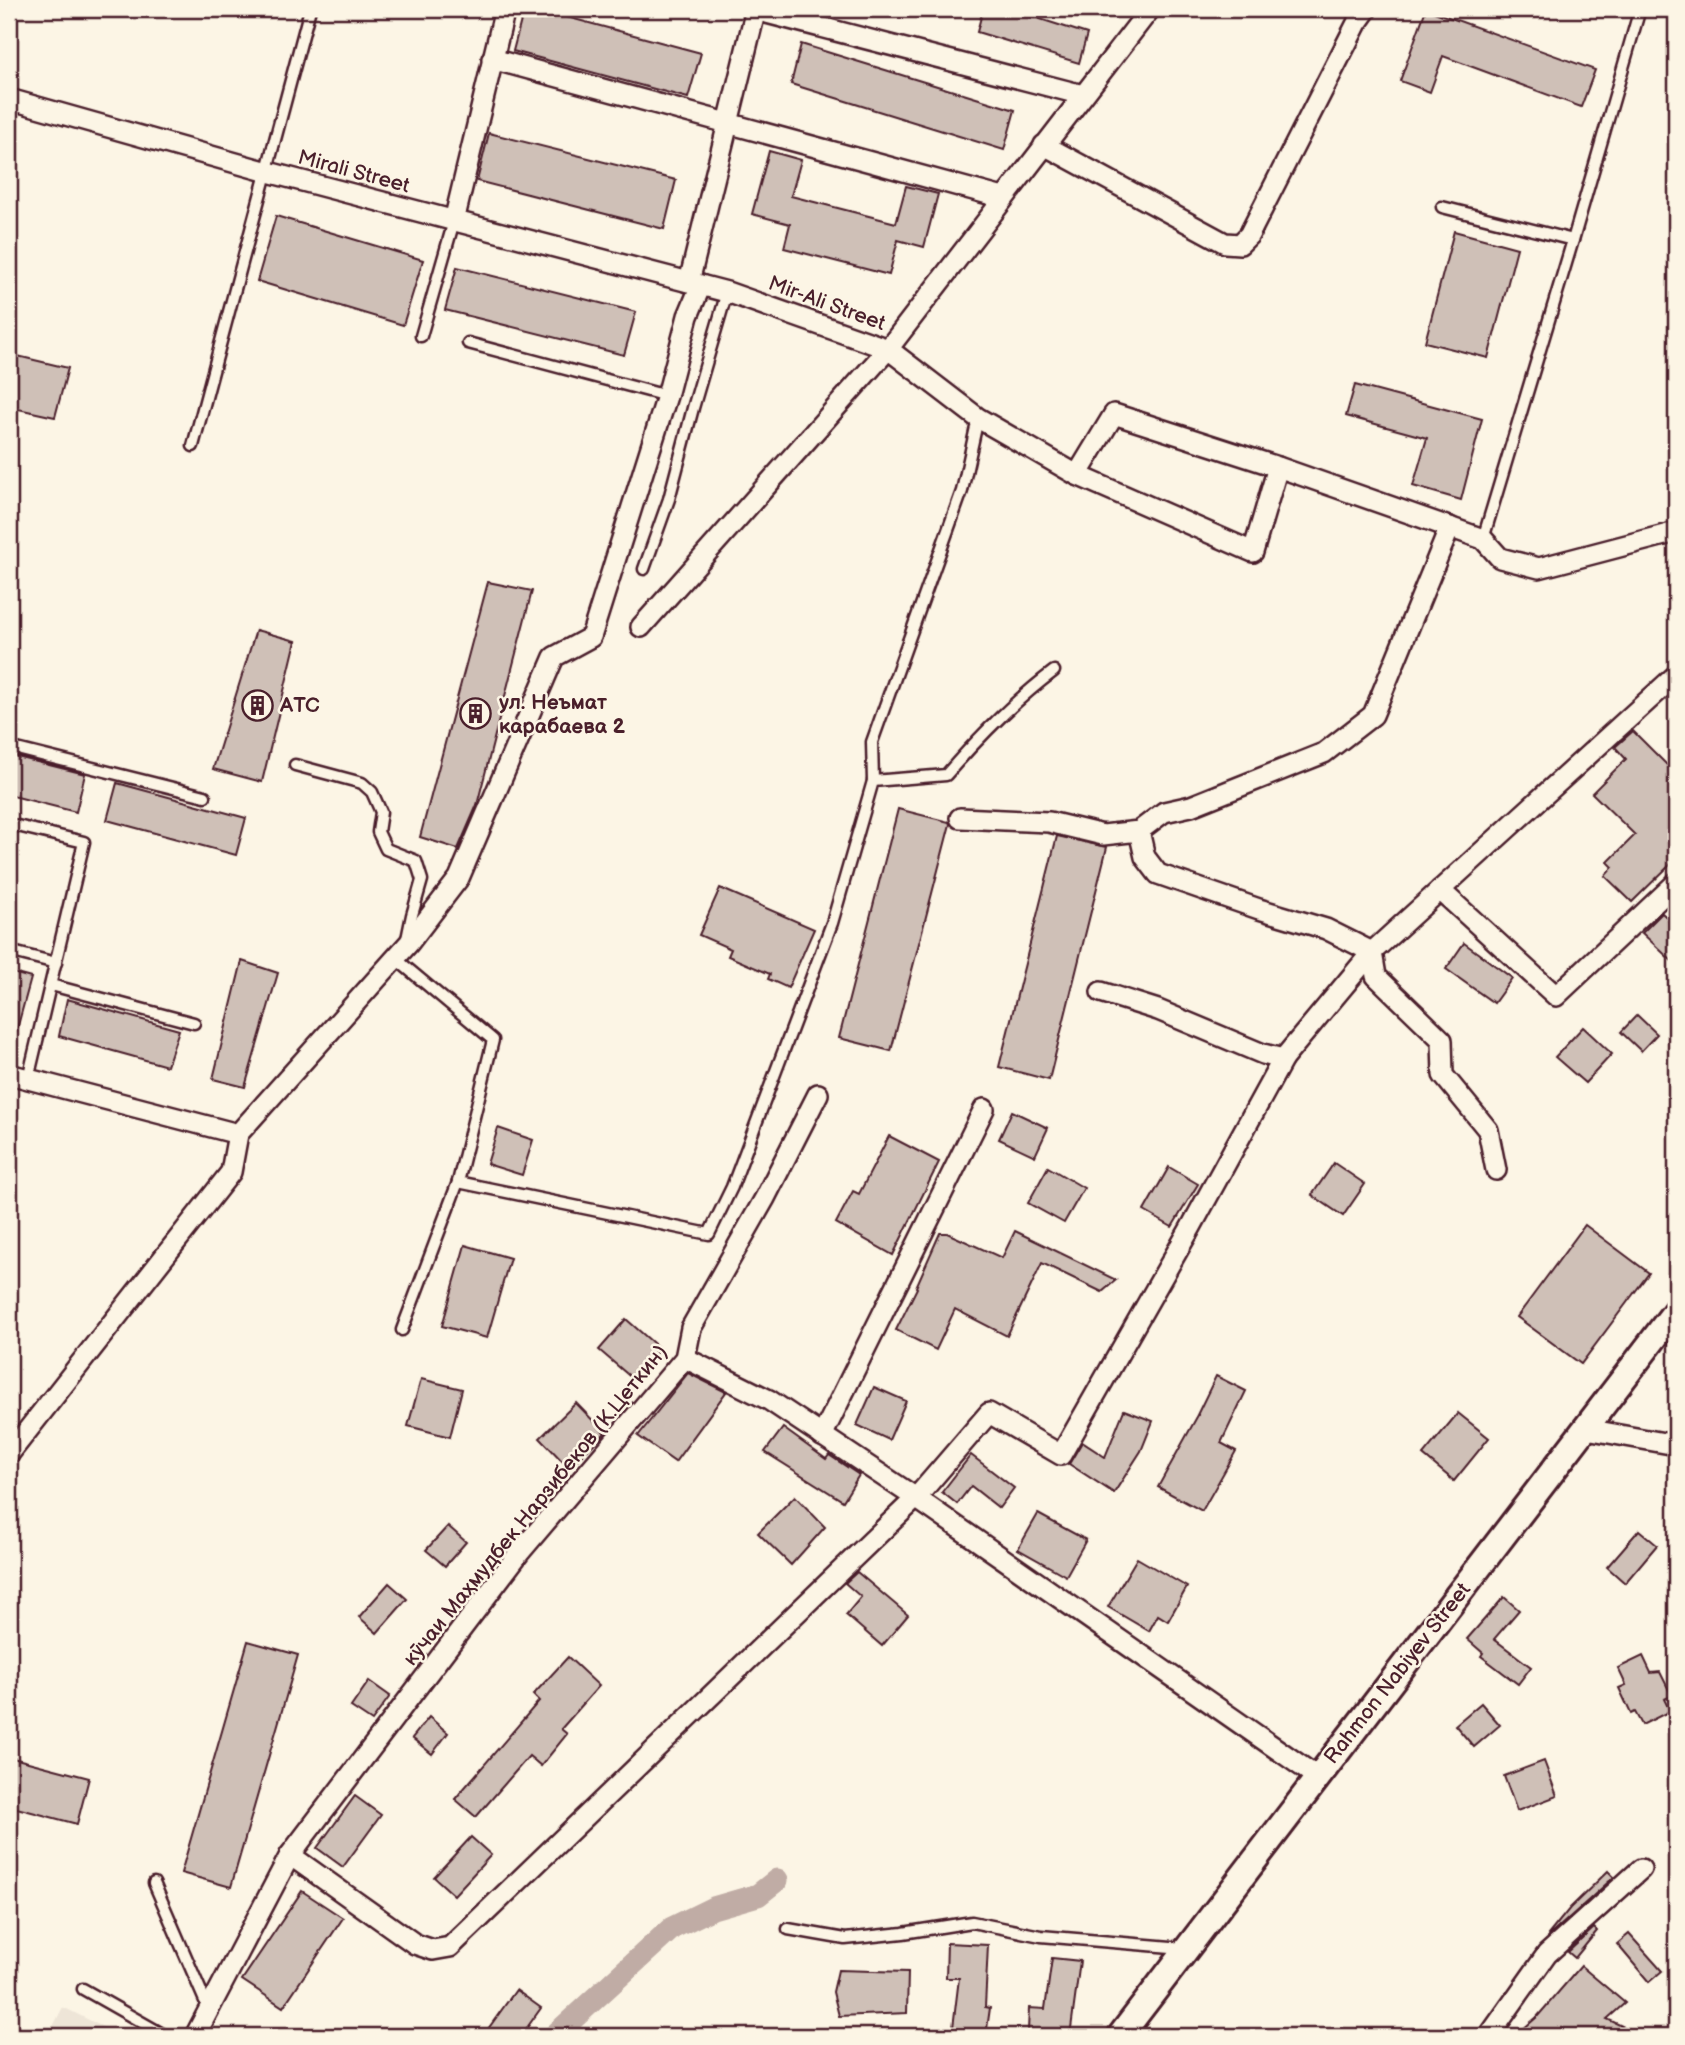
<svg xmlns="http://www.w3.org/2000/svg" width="1685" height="2045" font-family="'Balsamiq Sans',sans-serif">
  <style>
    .built { fill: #eee5d7 }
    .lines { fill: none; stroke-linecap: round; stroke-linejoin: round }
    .canal { stroke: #c0aca5; stroke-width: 23 }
    .building { fill: #cfc0b7; stroke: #4a1f2b; stroke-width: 2 }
    .service-casing { stroke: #4a1f2b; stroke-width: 15 }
    .minor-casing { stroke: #4a1f2b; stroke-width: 24 }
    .tertiary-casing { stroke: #4a1f2b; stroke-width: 30 }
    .service { stroke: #fcf5e5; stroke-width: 10 }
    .minor { stroke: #fcf5e5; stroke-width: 19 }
    .tertiary { stroke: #fcf5e5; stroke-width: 24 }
    .labels { text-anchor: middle; stroke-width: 5; stroke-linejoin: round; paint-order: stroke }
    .street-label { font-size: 21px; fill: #4a1f2b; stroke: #fcf5e5 }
    .poi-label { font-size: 21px; font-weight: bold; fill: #4a1f2b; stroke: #fcf5e5; text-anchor: start }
  </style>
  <rect width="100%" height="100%" fill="#fcf5e5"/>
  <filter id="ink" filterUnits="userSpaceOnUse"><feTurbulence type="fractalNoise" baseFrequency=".0143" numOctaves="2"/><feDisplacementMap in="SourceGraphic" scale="14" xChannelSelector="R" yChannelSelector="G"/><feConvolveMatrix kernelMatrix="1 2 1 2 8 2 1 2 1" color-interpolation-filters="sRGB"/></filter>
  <g filter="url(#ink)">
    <path class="built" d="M 63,2007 L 121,2036 L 48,2036 Z"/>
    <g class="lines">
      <path class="canal" d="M 554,2036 L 672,1928 L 713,1908 L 758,1895 L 777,1880"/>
    </g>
    <g class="building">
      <path d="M 524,9 L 537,9 L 701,53 L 688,98 L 513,51 Z"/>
      <path d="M 983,9 L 1009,9 L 1087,34 L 1079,63 L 977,32 Z"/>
      <path d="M 1426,9 L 1595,70 L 1581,107 L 1443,56 L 1430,92 L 1400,81 Z"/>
      <path d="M 801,44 L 1015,110 L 1004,150 L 791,84 Z"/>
      <path d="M 489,133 L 676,180 L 664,229 L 477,181 Z"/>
      <path d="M 769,151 L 801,160 L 791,196 L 896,223 L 906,186 L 938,194 L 924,247 L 898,240 L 889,275 L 784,248 L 790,224 L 752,214 Z"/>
      <path d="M 276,216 L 423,260 L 403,325 L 257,281 Z"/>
      <path d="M 1454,231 L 1517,248 L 1488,358 L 1425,342 Z"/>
      <path d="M 457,267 L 636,312 L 624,355 L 445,310 Z"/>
      <path d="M 9,354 L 68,368 L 55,417 L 9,407 Z"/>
      <path d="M 1355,385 L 1482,419 L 1461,500 L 1413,486 L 1427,438 L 1346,416 Z"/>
      <path d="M 488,582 L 532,591 L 477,805 L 458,849 L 420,837 Z"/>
      <path d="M 256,630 L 296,641 L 262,782 L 213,769 Z"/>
      <path d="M 1633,731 L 1676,774 L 1676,859 L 1632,902 L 1605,876 L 1613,867 L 1608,862 L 1635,835 L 1592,793 L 1626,759 L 1615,747 Z"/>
      <path d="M 9,755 L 85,774 L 76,812 L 9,795 Z"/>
      <path d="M 117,783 L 246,818 L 236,855 L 107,820 Z"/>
      <path d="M 898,809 L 949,822 L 950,824 L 891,1051 L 839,1038 Z"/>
      <path d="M 1057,836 L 1107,847 L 1049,1080 L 999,1067 Z"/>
      <path d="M 720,888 L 814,929 L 788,988 L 768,979 L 770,974 L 728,956 L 731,949 L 699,935 Z"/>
      <path d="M 1662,913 L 1676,926 L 1676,965 L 1642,933 Z"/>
      <path d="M 1464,943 L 1512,978 L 1494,1003 L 1446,969 Z"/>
      <path d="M 242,961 L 278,973 L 245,1087 L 213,1079 Z"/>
      <path d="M 9,972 L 31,978 L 14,1040 L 9,1039 Z"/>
      <path d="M 67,999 L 179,1030 L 167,1066 L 59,1036 Z"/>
      <path d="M 1637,1015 L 1657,1034 L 1641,1051 L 1621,1032 Z"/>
      <path d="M 1583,1027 L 1612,1054 L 1585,1083 L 1555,1057 Z"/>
      <path d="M 1012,1111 L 1048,1128 L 1035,1156 L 999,1139 Z"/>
      <path d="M 498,1128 L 533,1140 L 522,1175 L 487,1164 Z"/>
      <path d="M 889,1136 L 939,1162 L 893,1255 L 836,1223 L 853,1191 L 859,1194 Z"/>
      <path d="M 1334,1163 L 1365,1184 L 1343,1216 L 1312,1195 Z"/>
      <path d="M 1048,1167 L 1084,1188 L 1064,1223 L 1028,1203 Z"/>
      <path d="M 1169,1167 L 1198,1184 L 1172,1227 L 1144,1211 Z"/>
      <path d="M 1585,1225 L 1649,1273 L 1581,1364 L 1517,1317 Z"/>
      <path d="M 1015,1231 L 1116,1280 L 1102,1292 L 1042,1263 L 1007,1336 L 955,1309 L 936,1350 L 896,1330 L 917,1288 L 916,1287 L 940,1233 L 947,1233 L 1002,1258 Z"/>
      <path d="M 465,1245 L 510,1258 L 487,1338 L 442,1326 Z"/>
      <path d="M 626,1319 L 660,1349 L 633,1379 L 599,1350 Z"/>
      <path d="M 688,1373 L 726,1392 L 675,1462 L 638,1436 Z"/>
      <path d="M 1216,1376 L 1246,1391 L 1221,1443 L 1236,1451 L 1202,1511 L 1158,1487 L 1198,1415 L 1197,1415 Z"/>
      <path d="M 421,1379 L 462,1389 L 450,1437 L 408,1426 Z"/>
      <path d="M 874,1387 L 906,1401 L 889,1440 L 857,1425 Z"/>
      <path d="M 576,1403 L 605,1433 L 569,1468 L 540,1438 Z"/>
      <path d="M 1124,1410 L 1153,1421 L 1141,1451 L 1114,1493 L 1069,1464 L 1082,1442 L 1105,1457 Z"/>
      <path d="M 1458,1413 L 1489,1438 L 1454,1481 L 1423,1455 Z"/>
      <path d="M 783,1428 L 826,1459 L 829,1455 L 859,1475 L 843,1501 L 765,1452 Z"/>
      <path d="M 971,1455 L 1014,1488 L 999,1508 L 971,1486 L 957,1504 L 942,1492 Z"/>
      <path d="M 795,1496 L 825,1527 L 791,1565 L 758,1533 Z"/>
      <path d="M 1038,1514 L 1086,1540 L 1066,1576 L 1018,1549 Z"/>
      <path d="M 448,1526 L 466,1542 L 445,1566 L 426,1550 Z"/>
      <path d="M 1639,1530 L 1657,1545 L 1625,1583 L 1607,1567 Z"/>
      <path d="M 1137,1558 L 1187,1587 L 1168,1621 L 1158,1615 L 1149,1631 L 1108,1607 Z"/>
      <path d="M 857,1572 L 908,1615 L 882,1646 L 846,1615 L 861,1597 L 845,1583 Z"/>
      <path d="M 389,1583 L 407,1599 L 377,1633 L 359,1617 Z"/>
      <path d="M 1504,1597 L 1519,1610 L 1494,1639 L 1531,1667 L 1518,1684 L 1481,1656 L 1483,1653 L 1467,1639 Z"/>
      <path d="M 248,1641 L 298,1655 L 231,1887 L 181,1873 Z"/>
      <path d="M 1643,1656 L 1651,1673 L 1660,1672 L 1672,1696 L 1664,1699 L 1670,1711 L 1642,1725 L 1635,1712 L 1631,1714 L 1619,1688 L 1626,1685 L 1618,1668 Z"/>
      <path d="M 568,1657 L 599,1686 L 561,1729 L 567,1734 L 541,1766 L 529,1756 L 476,1817 L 455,1799 L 539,1701 L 533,1695 Z"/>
      <path d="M 369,1681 L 390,1696 L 372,1721 L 351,1707 Z"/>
      <path d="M 1481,1703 L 1500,1725 L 1474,1747 L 1455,1725 Z"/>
      <path d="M 429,1717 L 448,1733 L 432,1754 L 412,1738 Z"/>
      <path d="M 9,1757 L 89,1778 L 77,1824 L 9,1806 Z"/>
      <path d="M 1544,1761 L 1557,1796 L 1517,1811 L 1504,1776 Z"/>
      <path d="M 355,1796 L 381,1815 L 343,1867 L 317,1848 Z"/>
      <path d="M 471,1837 L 491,1855 L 454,1895 L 434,1877 Z"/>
      <path d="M 1608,1871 L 1614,1877 L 1549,1936 L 1548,1935 L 1570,1908 Z"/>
      <path d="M 302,1891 L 343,1918 L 283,2007 L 242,1980 Z"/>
      <path d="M 1594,1928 L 1597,1931 L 1575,1958 L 1568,1952 Z"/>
      <path d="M 1629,1934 L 1662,1971 L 1649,1982 L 1617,1944 Z"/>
      <path d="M 947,1943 L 988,1945 L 985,2007 L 990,2008 L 986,2036 L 952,2036 L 959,1978 L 946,1978 Z"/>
      <path d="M 1052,1958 L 1080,1961 L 1070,2036 L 1028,2031 L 1029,2008 L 1045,2009 Z"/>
      <path d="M 1581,1966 L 1625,2003 L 1607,2019 L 1643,2036 L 1515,2036 L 1537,2017 Z"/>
      <path d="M 838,1970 L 908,1972 L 907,2013 L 839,2016 L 833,1992 Z"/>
      <path d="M 516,1990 L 541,2008 L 521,2036 L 497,2036 L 488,2029 Z"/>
    </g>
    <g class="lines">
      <defs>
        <g id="service">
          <path d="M 1442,207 L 1573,240"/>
          <path d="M 421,336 L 454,221"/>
          <path d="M 468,343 L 667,396"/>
          <path d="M 193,446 L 310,9"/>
          <path d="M 1483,539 L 1573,240 L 1640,9"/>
          <path d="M 644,569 L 669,499 L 693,408 L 727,292"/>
          <path d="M 9,747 L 205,796"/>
          <path d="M 295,765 L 362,783 L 372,792 L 381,812 L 378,832 L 386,849 L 416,861 L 422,880 L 412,915 L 407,939"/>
          <path d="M 873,781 L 872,742 L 962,491 L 978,418"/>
          <path d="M 9,824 L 84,842 L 28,1079"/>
          <path d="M 9,951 L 56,963"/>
          <path d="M 395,958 L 493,1040 L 458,1182 L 402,1330"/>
          <path d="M 51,985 L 194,1023"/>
          <path d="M 458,1182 L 709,1234 L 732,1187 L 832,923 L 873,781 L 946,775 C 979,737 1014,701 1054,671"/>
          <path d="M 154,1883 L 209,2010"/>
          <path d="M 788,1929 L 845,1939 L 903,1933 L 972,1922 L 1041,1936 L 1183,1948"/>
          <path d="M 83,1989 L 166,2036"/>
        </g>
        <g id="minor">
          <path d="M 755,10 L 1083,95"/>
          <path d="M 492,59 L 1003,198"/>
          <path d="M 9,99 L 268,172 L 727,292 L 888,349 L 1150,9"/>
          <path d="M 1044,145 L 1225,243 L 1240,244 L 1249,235 L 1357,23 L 1367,9"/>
          <path d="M 454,221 L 505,9"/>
          <path d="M 689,282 L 756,9"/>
          <path d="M 1077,475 L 1114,414 L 1278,467 L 1483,539 L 1500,558 L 1539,568 L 1676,532"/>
          <path d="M 641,627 L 888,349 L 978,418 L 1077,475 L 1253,552 L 1278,467"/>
          <path d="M 960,818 L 1049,822 L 1103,835 L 1139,831 L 1164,812 L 1191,806 L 1324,753 L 1373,715 L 1450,527"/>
          <path d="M 1139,831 L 1145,857 L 1158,874 L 1259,909 L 1326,929 L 1372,952 L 1376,976 L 1442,1040 L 1443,1075 L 1488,1130 L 1496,1170"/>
          <path d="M 1440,890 L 1556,996 L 1676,883"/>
          <path d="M 1101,992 L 1158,1010 L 1263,1054 L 1283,1059"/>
          <path d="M 9,1074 L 238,1134"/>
          <path d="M 685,1358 L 769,1400 L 916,1498 L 1317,1777"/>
          <path d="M 1586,1429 L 1676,1445"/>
          <path d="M 822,1436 L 984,1109"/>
          <path d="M 9,1454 L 231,1172 L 238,1134 L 409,943 L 459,878 L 554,657 L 591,637 L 667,396 L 688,316 L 701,285"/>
          <path d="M 290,1855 L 415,1944 L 433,1950 L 450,1947 L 916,1498 L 989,1413 L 1061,1455 L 1191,1227 L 1283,1059 L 1372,952 L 1676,675"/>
          <path d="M 195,2036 L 290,1855 L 520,1552 L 685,1358 L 691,1328 L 765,1198 L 818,1094"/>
          <path d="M 1489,2036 L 1547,1954 L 1641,1869"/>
        </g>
        <path id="tertiary" d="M 1120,2036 L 1676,1310"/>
      </defs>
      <use href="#service" class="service-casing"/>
      <use href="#minor" class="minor-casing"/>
      <use href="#tertiary" class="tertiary-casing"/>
      <use href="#service" class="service"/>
      <use href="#minor" class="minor"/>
      <use href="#tertiary" class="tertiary"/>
    </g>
  </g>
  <defs>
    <symbol id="building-ring" viewBox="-11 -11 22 22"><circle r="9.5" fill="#fcf5e5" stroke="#4a1f2b" stroke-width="1.5"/><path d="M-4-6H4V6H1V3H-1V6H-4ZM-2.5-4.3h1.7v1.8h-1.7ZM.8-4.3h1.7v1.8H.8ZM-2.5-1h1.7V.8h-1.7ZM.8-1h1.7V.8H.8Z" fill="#4a1f2b"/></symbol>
  </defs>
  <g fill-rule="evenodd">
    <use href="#building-ring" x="240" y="688" width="35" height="35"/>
    <use href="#building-ring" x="458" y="696" width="35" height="35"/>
  </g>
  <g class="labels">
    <g class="street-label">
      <text transform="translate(354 171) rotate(15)" y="7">Mirali Street</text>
      <text transform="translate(827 303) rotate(20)" y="7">Mir-Ali Street</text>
      <text transform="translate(535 1505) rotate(-51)" y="7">кӯчаи Маҳмудбек Нарзибеков (К.Цеткин)</text>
      <text transform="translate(1397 1673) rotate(-52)" y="7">Rahmon Nabiyev Street</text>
    </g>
    <g class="poi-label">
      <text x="499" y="709">ул. Неъмат<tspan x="499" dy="24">карабаева 2</tspan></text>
      <text x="280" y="712">АТС</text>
    </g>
  </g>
  <rect width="1685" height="2045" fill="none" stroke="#fcf5e5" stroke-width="35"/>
  <rect x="18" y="18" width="1650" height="2010" fill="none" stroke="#4a1f2b" stroke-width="2.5" filter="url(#ink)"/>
</svg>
